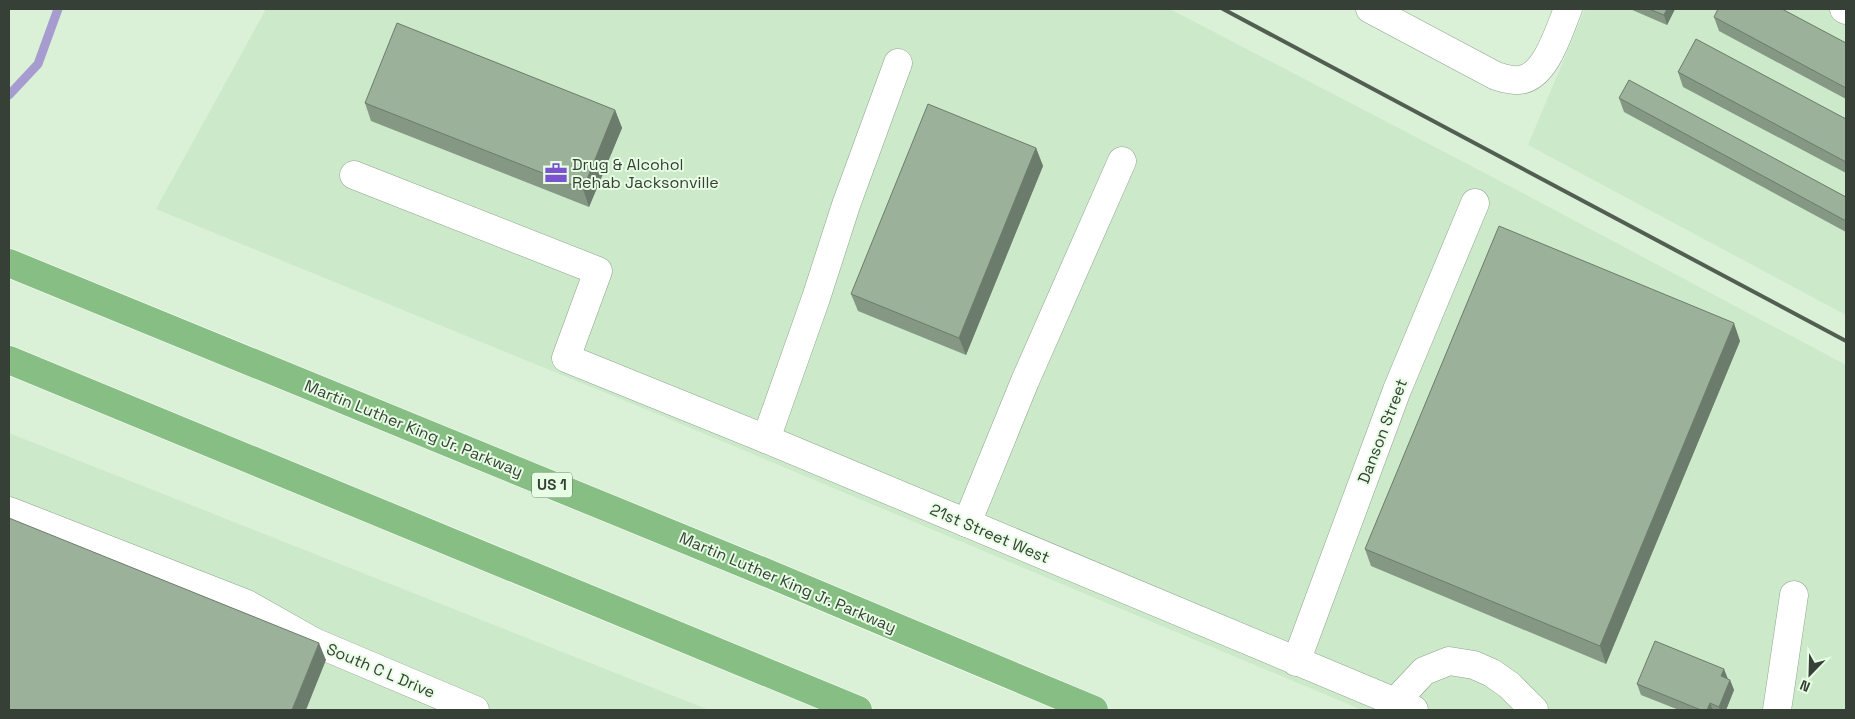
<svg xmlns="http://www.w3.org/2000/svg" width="1855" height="719" font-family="'Space Grotesk',sans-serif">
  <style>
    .built { fill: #cce9ca }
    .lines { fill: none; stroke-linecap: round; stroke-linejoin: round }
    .stream { stroke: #a79cd0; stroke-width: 9 }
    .minor-casing { stroke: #8ea48d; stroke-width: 29 }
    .highway-casing { stroke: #fff; stroke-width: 29 }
    .minor { stroke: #fff; stroke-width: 28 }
    .highway { stroke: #86be83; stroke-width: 28 }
    .rail { stroke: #525e51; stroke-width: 4 }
    .wall { fill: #859884 }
    .shaded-wall { fill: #6c7c6c }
    .building { fill: #9bb19a; stroke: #6c7c6c }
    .labels { text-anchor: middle; stroke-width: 4; stroke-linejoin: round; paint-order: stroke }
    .shield { fill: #e7fee5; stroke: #6c796a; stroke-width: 1 }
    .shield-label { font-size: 15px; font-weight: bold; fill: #374036 }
    .poi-label { font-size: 16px; fill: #374036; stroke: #e7fee5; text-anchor: start }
    .street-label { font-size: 16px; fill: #374036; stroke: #e7fee5 }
  </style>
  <rect width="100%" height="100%" fill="#daf1d8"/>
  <g class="built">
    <path d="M 266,9 L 1170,9 L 1500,181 L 1846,365 L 1846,710 L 1362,710 L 662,416 L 156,209 Z"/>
    <path d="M 1585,9 L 1846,9 L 1846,315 L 1528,145 Z"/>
    <path d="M 9,433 L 709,710 L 9,710 Z"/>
  </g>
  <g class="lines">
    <path class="stream" d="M 9,95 L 38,64 L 58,9"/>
    <defs>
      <g id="minor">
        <path d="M 1370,9 L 1496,76 C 1503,78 1511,81 1519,80 C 1546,78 1559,30 1568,9"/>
        <path d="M 1844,9 L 1846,10"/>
        <path d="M 354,175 L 598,271 L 566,358 L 766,439 L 1414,710"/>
        <path d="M 766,439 L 816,298 L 846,205 L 898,63"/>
        <path d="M 9,511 L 247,604 L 314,642 L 475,710"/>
        <path d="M 967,523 L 1025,381 L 1122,161"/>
        <path d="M 1296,662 L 1397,390 L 1475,203"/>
        <path d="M 1395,702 L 1424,671 L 1449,661 L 1474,665 L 1492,673 L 1509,685 L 1534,710"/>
        <path d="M 1777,710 L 1794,595"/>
      </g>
      <g id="highway">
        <path d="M 9,263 L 767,573 L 1094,710"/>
        <path d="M 9,360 L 858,710"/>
      </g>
    </defs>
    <use href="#minor" class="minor-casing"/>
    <use href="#highway" class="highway-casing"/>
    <use href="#minor" class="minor"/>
    <use href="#highway" class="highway"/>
    <path class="rail" d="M 1223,9 L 1846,341"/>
  </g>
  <g class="wall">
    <path d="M 1630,9 L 1675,9 L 1667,25 Z"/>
    <path d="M 1714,17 L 1846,43 L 1846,99 L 1719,31 Z"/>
    <path d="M 1678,72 L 1846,119 L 1846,173 L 1683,87 Z"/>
    <path d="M 1619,98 L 1846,197 L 1846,232 L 1624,112 Z"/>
    <path d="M 365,103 L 615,110 L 622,128 L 589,207 L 371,121 Z"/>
    <path d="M 1036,148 L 1043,166 L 966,355 L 858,311 L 851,294 Z"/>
    <path d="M 1740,341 L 1606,664 L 1371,566 L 1365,549 Z"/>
    <path d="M 1727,679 L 1730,680 L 1734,690 L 1726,710 L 1679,710 L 1641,695 L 1637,684 Z"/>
  </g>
  <g class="shaded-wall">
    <path d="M 1667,9 L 1675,9 L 1667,25 L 1664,15 Z"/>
    <path d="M 615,110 L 622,128 L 589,207 L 583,189 Z"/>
    <path d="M 1036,148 L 1043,166 L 966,355 L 959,338 Z"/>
    <path d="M 1734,323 L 1740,341 L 1606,664 L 1600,646 Z"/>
    <path d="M 319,643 L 326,660 L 306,710 L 292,710 Z"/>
    <path d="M 1724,669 L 1728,679 L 1721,676 Z"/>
    <path d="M 1730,680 L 1734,690 L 1726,710 L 1720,710 L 1719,707 Z"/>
    <path d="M 1710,703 L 1713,710 L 1707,710 Z"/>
  </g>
  <g class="building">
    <path d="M 1649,9 L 1667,9 L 1664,15 Z"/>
    <path d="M 1718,9 L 1782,9 L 1846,43 L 1846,88 L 1714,17 Z"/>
    <path d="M 397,23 L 615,110 L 583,189 L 365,103 Z"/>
    <path d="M 1696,39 L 1846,119 L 1846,162 L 1678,72 Z"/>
    <path d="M 1629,80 L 1846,197 L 1846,221 L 1619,98 Z"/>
    <path d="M 928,104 L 1036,148 L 959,338 L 851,294 Z"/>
    <path d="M 1499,226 L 1734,323 L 1600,646 L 1365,549 Z"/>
    <path d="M 9,518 L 319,643 L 292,710 L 9,710 Z"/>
    <path d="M 1655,641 L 1724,669 L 1721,676 L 1730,680 L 1719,707 L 1710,703 L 1707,710 L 1701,710 L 1637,684 Z"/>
  </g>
  <defs>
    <symbol id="office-bare" viewBox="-9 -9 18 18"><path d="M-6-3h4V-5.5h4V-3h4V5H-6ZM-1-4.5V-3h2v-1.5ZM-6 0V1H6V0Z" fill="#7a54ce" stroke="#e7fee5" stroke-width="2.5" paint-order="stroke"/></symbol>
  </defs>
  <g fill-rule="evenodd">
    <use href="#office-bare" x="540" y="157" width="32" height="32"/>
  </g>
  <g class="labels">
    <rect class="shield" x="532" y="472.5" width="40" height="25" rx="4"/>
    <g class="shield-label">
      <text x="552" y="490">US 1</text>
    </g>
    <g class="poi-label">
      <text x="572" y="170">Drug &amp; Alcohol<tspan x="572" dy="18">Rehab Jacksonville</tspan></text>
    </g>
    <g class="street-label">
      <text transform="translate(414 428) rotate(22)" y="6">Martin Luther King Jr. Parkway</text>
      <text transform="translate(1382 431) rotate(-69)" y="6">Danson Street</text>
      <text transform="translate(990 533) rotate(23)" y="6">21st Street West</text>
      <text transform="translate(788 582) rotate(23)" y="6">Martin Luther King Jr. Parkway</text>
      <text transform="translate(381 670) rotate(23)" y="6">South C L Drive</text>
    </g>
  </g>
  <rect width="1855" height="719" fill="none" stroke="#374036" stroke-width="20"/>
  <g transform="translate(1810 674) rotate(203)" stroke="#e7fee5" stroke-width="4" paint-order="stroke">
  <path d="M0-4L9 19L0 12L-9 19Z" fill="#374036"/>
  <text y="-8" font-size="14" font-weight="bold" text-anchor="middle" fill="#374036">N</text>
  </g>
</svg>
